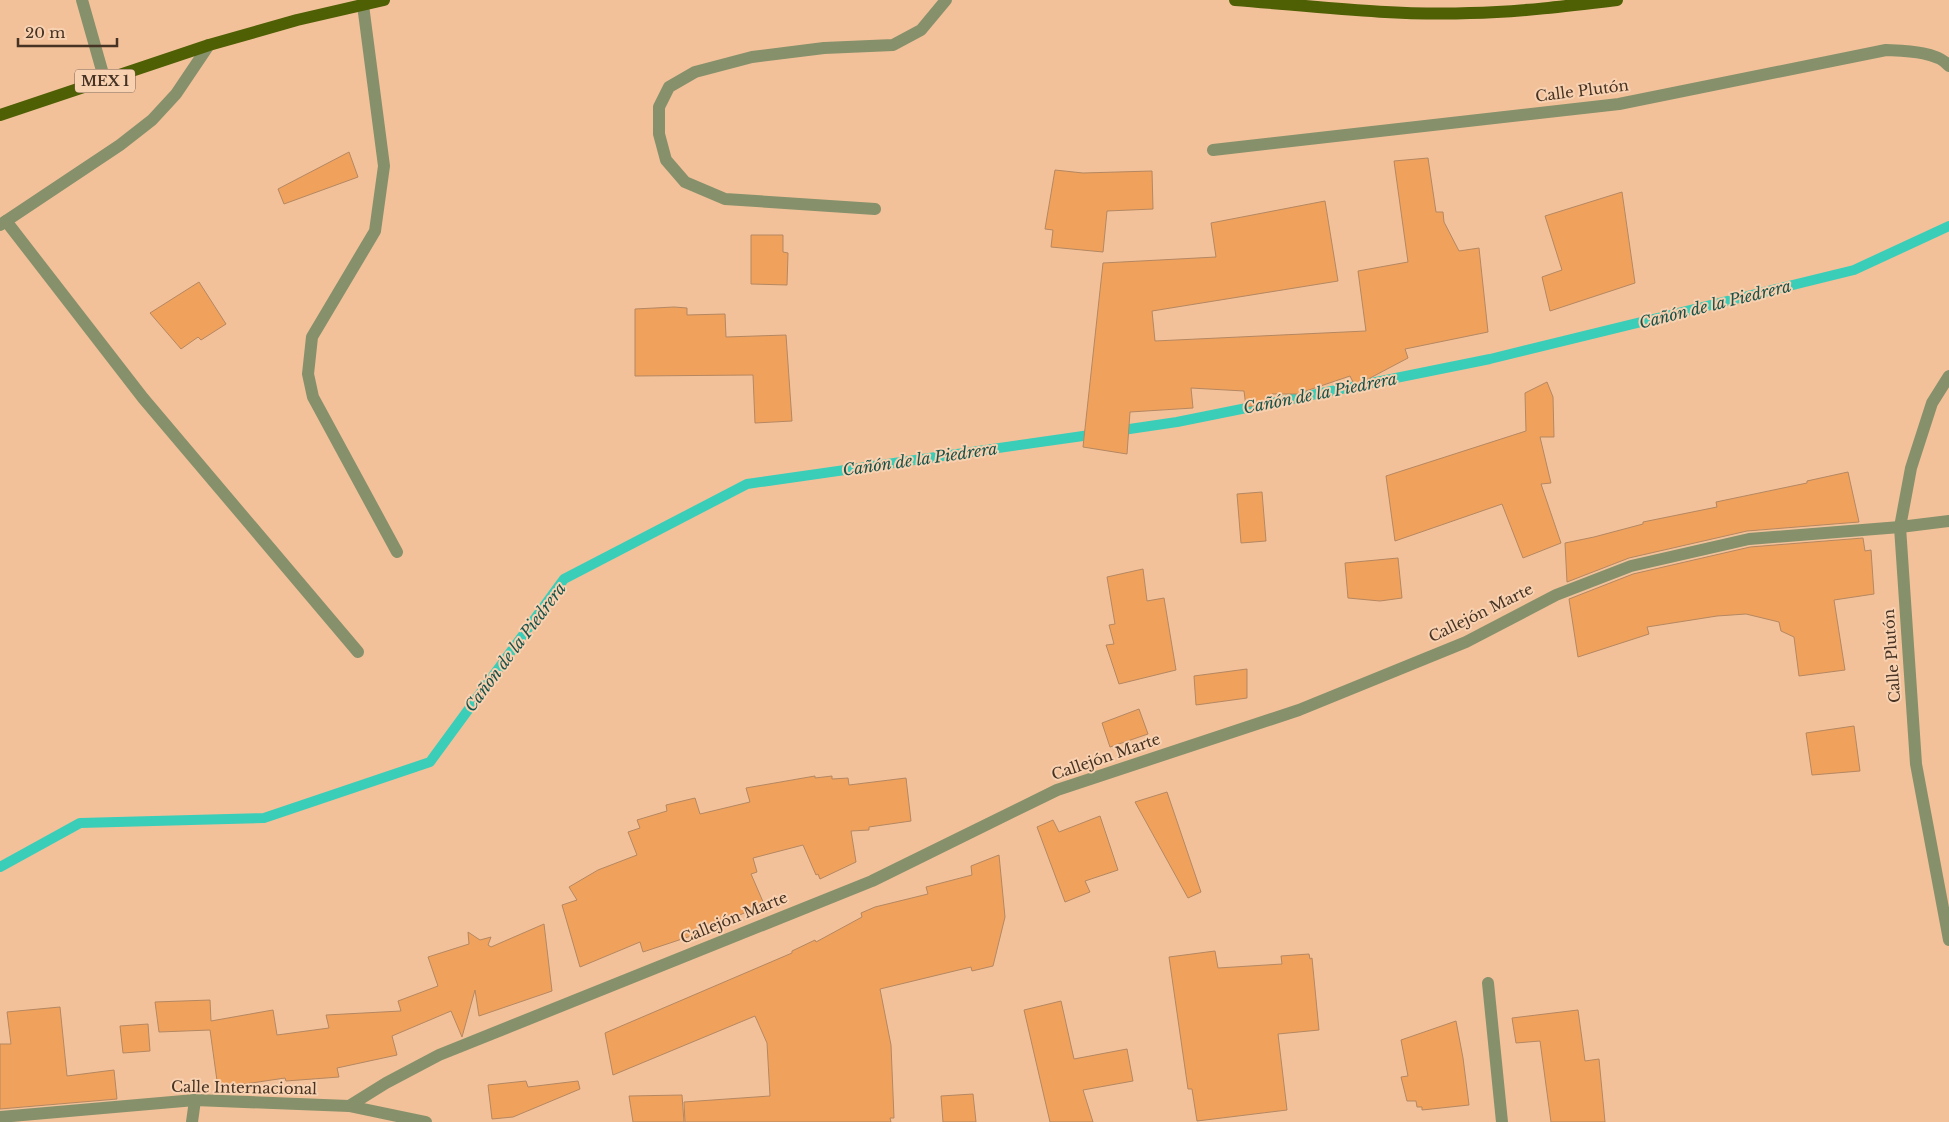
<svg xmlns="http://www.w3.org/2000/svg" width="1949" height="1122" font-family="'Libre Baskerville',serif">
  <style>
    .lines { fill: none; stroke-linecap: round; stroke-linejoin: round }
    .stream { stroke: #3aceb9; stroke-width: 10 }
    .building { fill: #f0a25d; stroke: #b58761 }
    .minor { stroke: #86916b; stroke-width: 12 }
    .major { stroke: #4e5f04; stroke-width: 12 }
    .labels { text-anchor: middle; stroke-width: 4; stroke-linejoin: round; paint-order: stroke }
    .shield { fill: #f8d1b1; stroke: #7b624e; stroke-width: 1 }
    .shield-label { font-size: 14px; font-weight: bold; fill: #463323 }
    .street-label { font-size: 15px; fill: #463323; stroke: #f8d1b1 }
    .water-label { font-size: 16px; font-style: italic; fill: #165249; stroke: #f8d1b1 }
  </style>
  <rect width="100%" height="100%" fill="#f2c19a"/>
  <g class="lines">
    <g class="stream">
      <path d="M 1116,431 L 1177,422 L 1490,359 L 1854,270 L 1949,226"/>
      <path d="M 0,867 L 80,823 L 264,818 L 430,762 L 564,579 L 747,484 L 1097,434"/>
    </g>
  </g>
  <g class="building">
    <path d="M 349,152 L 358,177 L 284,204 L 278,189 Z"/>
    <path d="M 1428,158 L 1436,212 L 1443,212 L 1444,222 L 1459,251 L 1479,248 L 1488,332 L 1405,349 L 1408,358 L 1355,386 L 1350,376 L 1297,394 L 1272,394 L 1264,404 L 1246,407 L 1244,391 L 1191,388 L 1193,408 L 1130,412 L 1127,454 L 1083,447 L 1103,263 L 1216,257 L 1211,223 L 1325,201 L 1338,281 L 1152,311 L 1155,341 L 1366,331 L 1358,271 L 1408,262 L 1394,161 Z"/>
    <path d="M 1055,170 L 1083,173 L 1152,171 L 1153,209 L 1107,211 L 1103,252 L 1051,247 L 1053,230 L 1045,229 Z"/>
    <path d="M 1622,192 L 1635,283 L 1550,311 L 1542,277 L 1562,270 L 1545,216 Z"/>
    <path d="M 751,235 L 783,235 L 783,252 L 788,253 L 787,285 L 751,284 Z"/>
    <path d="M 199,282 L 226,324 L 201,340 L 198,337 L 181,349 L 150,313 Z"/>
    <path d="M 674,307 L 687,308 L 687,315 L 725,314 L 726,337 L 786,335 L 792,421 L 755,423 L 753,375 L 635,376 L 635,309 Z"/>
    <path d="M 1547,382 L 1553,397 L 1554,437 L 1540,437 L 1551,483 L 1541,484 L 1561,543 L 1523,558 L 1502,504 L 1395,541 L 1386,476 L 1526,431 L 1525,393 Z"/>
    <path d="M 1848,472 L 1859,522 L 1747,531 L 1629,558 L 1567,582 L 1565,543 L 1594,537 L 1643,524 L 1643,522 L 1717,507 L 1716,502 L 1807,483 L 1807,481 Z"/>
    <path d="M 1262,492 L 1266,541 L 1241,543 L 1237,494 Z"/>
    <path d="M 1863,538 L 1865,551 L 1871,550 L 1874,594 L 1834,600 L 1845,670 L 1799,676 L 1794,637 L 1781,631 L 1779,622 L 1746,614 L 1717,616 L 1647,627 L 1649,634 L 1578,657 L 1569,599 L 1633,574 L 1750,547 Z"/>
    <path d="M 1398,558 L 1402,598 L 1380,601 L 1348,598 L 1345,563 Z"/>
    <path d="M 1143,569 L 1147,601 L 1164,598 L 1176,670 L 1119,684 L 1106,645 L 1114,644 L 1109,625 L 1115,624 L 1107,577 Z"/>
    <path d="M 1247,669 L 1247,698 L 1196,705 L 1194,676 Z"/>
    <path d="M 1139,709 L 1148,734 L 1110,747 L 1102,723 Z"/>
    <path d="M 1854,726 L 1860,771 L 1812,775 L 1806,733 Z"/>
    <path d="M 815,776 L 815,778 L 832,776 L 832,779 L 848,778 L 849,785 L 906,778 L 911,821 L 869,827 L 869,830 L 851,831 L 856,862 L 820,879 L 818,874 L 816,875 L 803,845 L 753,858 L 757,872 L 751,874 L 764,904 L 700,933 L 643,952 L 640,942 L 580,967 L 562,905 L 577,900 L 569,887 L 598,870 L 637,855 L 628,832 L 640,828 L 637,820 L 667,811 L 666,805 L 695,798 L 700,814 L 750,802 L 746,788 Z"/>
    <path d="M 1167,792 L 1201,892 L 1188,898 L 1135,802 Z"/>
    <path d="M 1100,816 L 1118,870 L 1085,881 L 1090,892 L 1065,902 L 1037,827 L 1053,820 L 1059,832 Z"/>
    <path d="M 999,855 L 1005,917 L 993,966 L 972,971 L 971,967 L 880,989 L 891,1045 L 894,1118 L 890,1118 L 891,1122 L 685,1122 L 684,1102 L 770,1096 L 767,1043 L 755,1016 L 613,1075 L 605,1033 L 792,953 L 792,951 L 815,940 L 816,942 L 862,917 L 861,913 L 875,907 L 928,894 L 926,887 L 972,875 L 971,866 Z"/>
    <path d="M 544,924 L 552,991 L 479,1016 L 475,990 L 462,1037 L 451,1011 L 392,1036 L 397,1055 L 337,1068 L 339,1077 L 286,1081 L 285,1078 L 218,1088 L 210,1030 L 159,1032 L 155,1002 L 210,1000 L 211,1021 L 273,1010 L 277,1035 L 329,1028 L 326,1015 L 401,1011 L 398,1001 L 438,986 L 428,957 L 469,944 L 468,932 L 480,940 L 491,937 L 488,945 L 491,947 Z"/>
    <path d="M 1215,951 L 1218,968 L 1282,964 L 1281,956 L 1309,954 L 1310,959 L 1312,958 L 1319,1030 L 1278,1034 L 1287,1110 L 1197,1121 L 1192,1089 L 1188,1089 L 1169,957 Z"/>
    <path d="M 1061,1001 L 1074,1059 L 1127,1049 L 1133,1081 L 1083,1090 L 1093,1122 L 1050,1122 L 1024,1010 Z"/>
    <path d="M 60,1007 L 67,1076 L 114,1070 L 117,1099 L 0,1109 L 0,1044 L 11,1044 L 7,1012 Z"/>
    <path d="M 1578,1010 L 1585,1061 L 1599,1059 L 1605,1122 L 1551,1122 L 1540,1041 L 1516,1043 L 1512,1018 Z"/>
    <path d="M 1456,1021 L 1463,1058 L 1469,1105 L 1422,1110 L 1422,1107 L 1417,1107 L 1416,1101 L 1407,1101 L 1401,1077 L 1408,1076 L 1401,1040 Z"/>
    <path d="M 148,1024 L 150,1051 L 123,1053 L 120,1026 Z"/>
    <path d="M 526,1081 L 528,1087 L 578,1081 L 580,1089 L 513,1117 L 492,1119 L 488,1085 Z"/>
    <path d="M 973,1094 L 976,1122 L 943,1122 L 941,1096 Z"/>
    <path d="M 682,1095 L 684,1122 L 633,1122 L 629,1096 Z"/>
  </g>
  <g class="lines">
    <g class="minor">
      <path d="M 82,0 L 105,81"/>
      <path d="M 363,5 L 384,166 L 375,231 L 312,337 L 308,374 L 313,397 L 397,552"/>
      <path d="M 1213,150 L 1619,104 L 1886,50 C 1904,51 1937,51 1949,66"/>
      <path d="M 875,209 L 725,199 L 685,182 L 666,160 L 659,134 L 659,107 L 669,87 L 695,72 L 752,57 L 824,48 L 893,45 L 921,30 L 946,0"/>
      <path d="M 6,221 L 143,398 L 358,652"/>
      <path d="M 0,225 L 120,145 L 152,120 L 176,94 L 209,45"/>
      <path d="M 1949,376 L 1932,403 L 1911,468 L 1900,527 L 1916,764 L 1949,940"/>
      <path d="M 1488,983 L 1502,1122"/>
      <path d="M 349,1106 L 386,1083 L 439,1055 L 872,881 L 1057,790 L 1299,710 L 1466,642 L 1556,595 L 1631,566 L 1749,539 L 1900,527 L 1949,521"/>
      <path d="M 0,1117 L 195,1100 L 349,1106 L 426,1122"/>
      <path d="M 192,1122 L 195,1100"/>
    </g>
    <g class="major">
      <path d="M 1235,0 C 1313,6 1392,16 1470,13 C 1519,12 1568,6 1617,0"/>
      <path d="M 0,115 L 209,45 L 297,20 L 384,0"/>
    </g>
  </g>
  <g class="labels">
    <rect class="shield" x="75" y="69.5" width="60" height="23" rx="4"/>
    <g class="shield-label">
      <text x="105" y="86">MEX 1</text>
    </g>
    <g class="street-label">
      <text transform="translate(1582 91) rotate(-7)" y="5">Calle Plutón</text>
      <text transform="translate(1481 613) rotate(-26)" y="5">Callejón Marte</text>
      <text transform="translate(1892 656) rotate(-94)" y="5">Calle Plutón</text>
      <text transform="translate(1106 757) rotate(-19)" y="5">Callejón Marte</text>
      <text transform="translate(734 918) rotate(-22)" y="5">Callejón Marte</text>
      <text transform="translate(244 1088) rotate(1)" y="5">Calle Internacional</text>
    </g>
    <g class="water-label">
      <text transform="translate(1715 304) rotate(-14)" y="6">Cañón de la Piedrera</text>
      <text transform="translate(1320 393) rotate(-11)" y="6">Cañón de la Piedrera</text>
      <text transform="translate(920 459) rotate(-8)" y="6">Cañón de la Piedrera</text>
      <text transform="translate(515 647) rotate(-53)" y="6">Cañón de la Piedrera</text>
    </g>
  </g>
  <path d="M18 38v8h99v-8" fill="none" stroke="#463323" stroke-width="2.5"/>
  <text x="25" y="38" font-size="15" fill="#463323" stroke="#f8d1b1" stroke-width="4" paint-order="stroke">20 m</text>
</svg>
